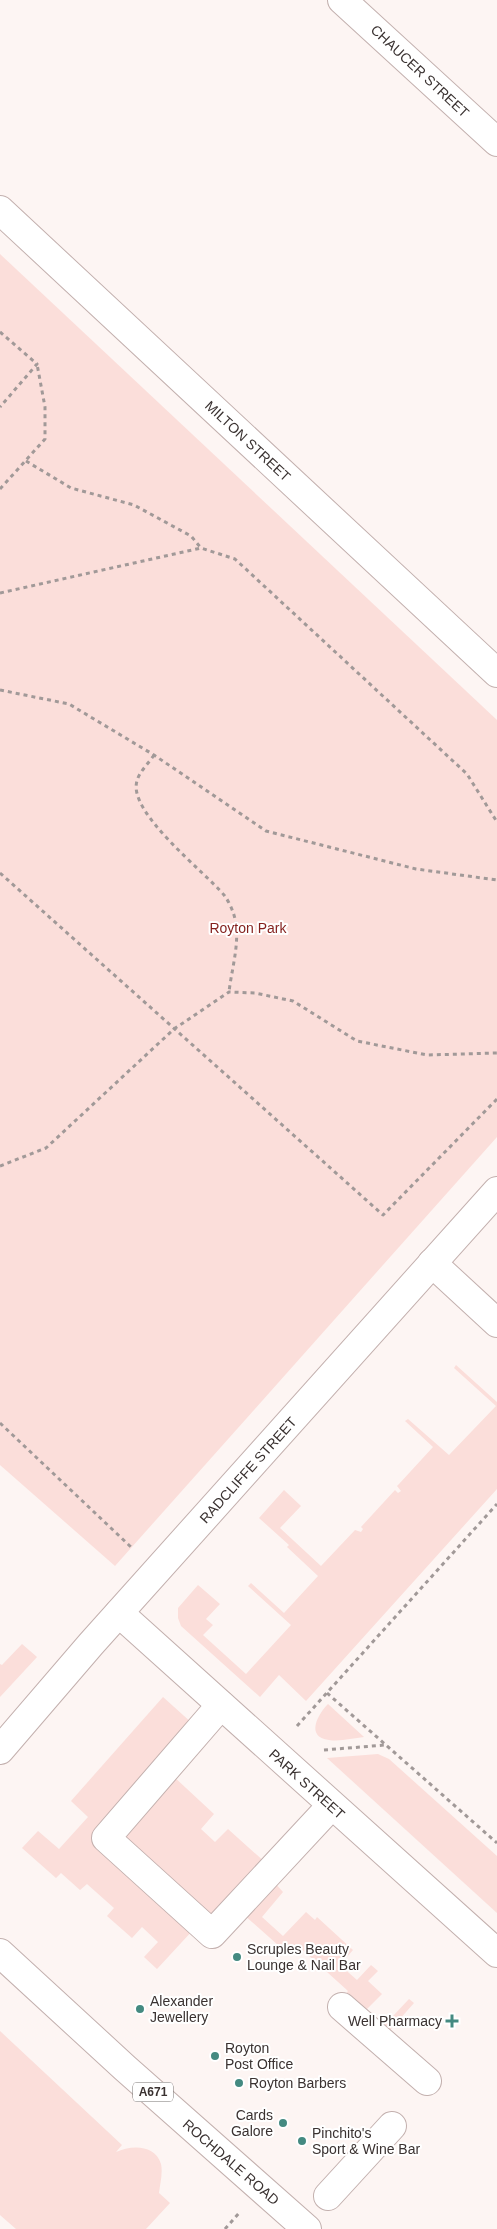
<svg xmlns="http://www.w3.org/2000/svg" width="497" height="2229" font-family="Helvetica,sans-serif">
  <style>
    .green { fill: #fbdeda }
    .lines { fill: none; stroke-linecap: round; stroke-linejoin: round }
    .minor-casing { stroke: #c3b0ae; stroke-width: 30 }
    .major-casing { stroke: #c3b0ae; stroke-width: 30 }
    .path { stroke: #a19998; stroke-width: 3; stroke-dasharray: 4 4; stroke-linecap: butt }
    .minor { stroke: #fff; stroke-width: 28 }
    .major { stroke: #fff; stroke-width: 28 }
    .poi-dot { fill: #448a81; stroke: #fff; stroke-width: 2 }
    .labels { text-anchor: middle; stroke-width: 4; stroke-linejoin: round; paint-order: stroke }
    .shield { fill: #fff; stroke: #75706f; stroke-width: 1 }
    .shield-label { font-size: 12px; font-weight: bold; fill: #3a3231 }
    .street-label { font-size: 14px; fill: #3a3231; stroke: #fff }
    .park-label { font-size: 14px; fill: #831f1c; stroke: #fff }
    .poi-label { font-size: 14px; fill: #3a3231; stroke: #fff; text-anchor: start }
  </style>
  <rect width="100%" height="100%" fill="#fdf5f3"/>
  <g class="green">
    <path d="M 0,254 L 497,720 L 497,1137 L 115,1566 L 0,1465 Z"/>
    <path d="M 456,1365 L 497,1402 L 497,1489 L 306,1701 L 279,1675 L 260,1697 L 181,1626 L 178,1618 L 178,1608 L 198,1585 L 220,1604 L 206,1619 L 213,1625 L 203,1635 L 246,1674 L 291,1625 L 248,1586 L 251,1583 L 284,1613 L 318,1576 L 287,1547 L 289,1545 L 259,1518 L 284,1490 L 301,1506 L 280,1528 L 321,1566 L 355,1530 L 361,1532 L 363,1529 L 361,1527 L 395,1490 L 398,1493 L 401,1491 L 397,1486 L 399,1484 L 433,1447 L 405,1421 L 408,1419 L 449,1455 L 496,1406 L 454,1368 Z"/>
    <path d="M 22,1644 L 37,1657 L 0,1697 L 0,1664 L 2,1665 Z"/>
    <path d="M 163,1697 L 193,1724 L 101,1828 L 193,1930 L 157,1969 L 144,1957 L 158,1942 L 142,1927 L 132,1938 L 107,1916 L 114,1908 L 87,1884 L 80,1890 L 61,1873 L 56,1878 L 22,1848 L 38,1831 L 59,1849 L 88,1817 L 71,1801 Z"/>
    <path d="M 328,1704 L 364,1737 C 353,1738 340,1742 329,1740 C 305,1737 318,1714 328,1704 Z"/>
    <path d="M 378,1754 L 389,1759 L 497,1856 L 497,1913 L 327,1758 Z"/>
    <path d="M 172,1775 L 214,1814 L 201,1829 L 215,1842 L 228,1829 L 267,1864 L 212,1925 L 116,1838 Z"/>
    <path d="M 274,1882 L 283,1892 L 262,1917 L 283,1936 L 306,1912 L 315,1920 L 317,1917 L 353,1950 L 340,1965 L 357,1980 L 371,1965 L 378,1971 L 368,1981 L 382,1994 L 361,2015 L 343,1997 L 348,1991 L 296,1944 L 287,1953 L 244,1915 Z"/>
    <path d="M 409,1999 L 414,2003 L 390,2030 L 404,2043 L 379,2031 Z"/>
    <path d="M 0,2031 L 122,2145 L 116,2152 C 131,2145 155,2144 161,2164 C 163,2173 160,2184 159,2193 L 170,2203 L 146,2229 L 16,2229 L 0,2215 Z"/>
  </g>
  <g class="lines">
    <defs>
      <g id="minor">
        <path d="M 342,0 L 497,142"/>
        <path d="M 0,210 L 497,673"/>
        <path d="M 432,1263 L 497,1323"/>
        <path d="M 119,1613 L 497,1953"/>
        <path d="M 221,1705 L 106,1838 L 212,1934 L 331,1806"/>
        <path d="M 0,1750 L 91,1644 L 497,1191"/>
        <path d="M 342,2007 L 427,2081"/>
        <path d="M 328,2196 L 392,2126"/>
      </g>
      <path id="major" d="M 0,1953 L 125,2068 L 307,2229"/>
    </defs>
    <use href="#minor" class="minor-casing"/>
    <use href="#major" class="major-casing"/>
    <g class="path">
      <path d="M 0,332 L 37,364 L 0,407"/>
      <path d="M 26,461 L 71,488 L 134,505 L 191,536 L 201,548"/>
      <path d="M 0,489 L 45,439 L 45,407 L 37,364"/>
      <path d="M 0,593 L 201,548 L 235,559 L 467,774 L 497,822"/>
      <path d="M 0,690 L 69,704 L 154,755 L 266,831 L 416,869 L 497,880"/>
      <path d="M 154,755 C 149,763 139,772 137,781 C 127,812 205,872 224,895 C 228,900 231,907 233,912 C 242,937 232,966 229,992"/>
      <path d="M 0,873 L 383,1215 L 497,1099"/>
      <path d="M 0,1166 L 46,1148 L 174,1029 L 229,992 L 255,993 L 293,1001 L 357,1041 L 427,1055 L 497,1053"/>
      <path d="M 0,1423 L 132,1548"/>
      <path d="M 327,1693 L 497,1843"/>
      <path d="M 297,1726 L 497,1504"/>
      <path d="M 324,1750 L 385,1745"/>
      <path d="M 225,2229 L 239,2213"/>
    </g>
    <use href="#minor" class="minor"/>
    <use href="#major" class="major"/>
  </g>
  <g class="poi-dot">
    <circle cx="237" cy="1957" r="5"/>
    <circle cx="140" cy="2009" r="5"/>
    <path d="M449.5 2013.5h5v5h5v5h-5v5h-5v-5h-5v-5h5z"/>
    <circle cx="215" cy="2056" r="5"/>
    <circle cx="239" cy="2083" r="5"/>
    <circle cx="283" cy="2123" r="5"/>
    <circle cx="302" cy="2141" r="5"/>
  </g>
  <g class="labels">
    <rect class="shield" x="133" y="2082.5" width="40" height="19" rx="4"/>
    <g class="shield-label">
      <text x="153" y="2096">A671</text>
    </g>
    <g class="street-label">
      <text transform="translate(420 71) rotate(43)" y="5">CHAUCER STREET</text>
      <text transform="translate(248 441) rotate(43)" y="5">MILTON STREET</text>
      <text transform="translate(248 1470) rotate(-48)" y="5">RADCLIFFE STREET</text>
      <text transform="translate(307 1784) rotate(42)" y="5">PARK STREET</text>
      <text transform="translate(231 2162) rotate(41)" y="5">ROCHDALE ROAD</text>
    </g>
    <g class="park-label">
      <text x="248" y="933">Royton Park</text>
    </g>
    <g class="poi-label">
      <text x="247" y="1954">Scruples Beauty<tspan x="247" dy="16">Lounge &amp; Nail Bar</tspan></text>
      <text x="150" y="2006">Alexander<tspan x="150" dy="16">Jewellery</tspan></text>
      <text x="442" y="2026" text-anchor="end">Well Pharmacy</text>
      <text x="225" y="2053">Royton<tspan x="225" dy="16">Post Office</tspan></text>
      <text x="249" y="2088">Royton Barbers</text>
      <text x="273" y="2120" text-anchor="end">Cards<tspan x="273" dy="16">Galore</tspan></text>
      <text x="312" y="2138">Pinchito's<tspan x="312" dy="16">Sport &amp; Wine Bar</tspan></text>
    </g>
  </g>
</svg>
